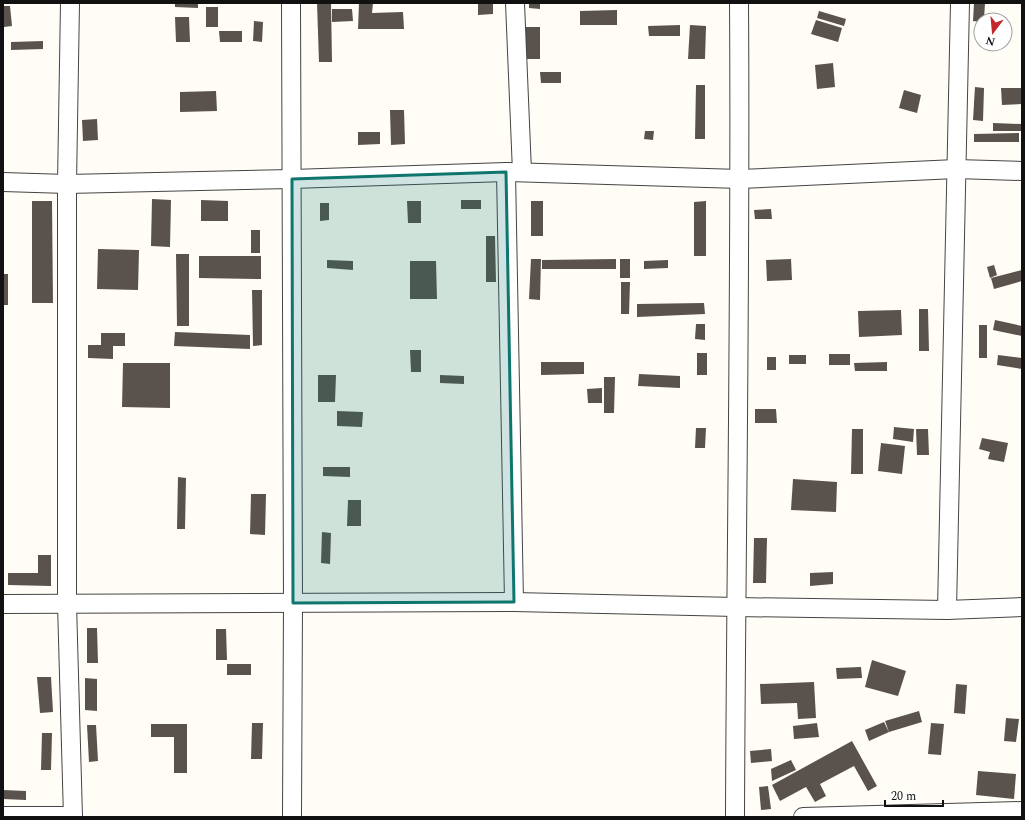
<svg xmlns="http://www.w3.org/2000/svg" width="1025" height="820" font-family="Spectral,serif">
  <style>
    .building { fill: #5a524d }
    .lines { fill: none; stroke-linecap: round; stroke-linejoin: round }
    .minor-casing { stroke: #444; stroke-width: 20 }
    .minor { stroke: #fff; stroke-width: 18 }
    .marked { fill: #0f766e; fill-opacity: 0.2; stroke: #0f766e; stroke-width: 3; stroke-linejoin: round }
  </style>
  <rect width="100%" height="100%" fill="#fffdf5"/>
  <g class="building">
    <path d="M 175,3 L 198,3 L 198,8 L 175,7 Z"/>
    <path d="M 317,3 L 331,3 L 332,62 L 319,62 Z"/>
    <path d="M 359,3 L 373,3 L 372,13 L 403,12 L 404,29 L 358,29 Z"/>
    <path d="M 478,3 L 493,3 L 493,14 L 478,15 Z"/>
    <path d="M 529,3 L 540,3 L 540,9 L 529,8 Z"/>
    <path d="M 974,3 L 985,3 L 984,20 L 981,20 L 981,22 L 973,21 Z"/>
    <path d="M 3,6 L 10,6 L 12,26 L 4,27 Z"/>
    <rect x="206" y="7" width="12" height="20"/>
    <path d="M 332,9 L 352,9 L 353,21 L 332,22 Z"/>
    <path d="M 617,10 L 617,25 L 580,25 L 580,11 Z"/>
    <path d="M 819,11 L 846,19 L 844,26 L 817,18 Z"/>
    <path d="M 175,17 L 189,17 L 190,42 L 176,42 Z"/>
    <path d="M 816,20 L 842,28 L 838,42 L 811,34 Z"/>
    <path d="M 254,21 L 263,22 L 262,42 L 253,41 Z"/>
    <path d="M 680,25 L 680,36 L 649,36 L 648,26 Z"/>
    <path d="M 690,25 L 706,26 L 705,59 L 688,59 Z"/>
    <rect x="525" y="27" width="15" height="32"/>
    <path d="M 219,31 L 242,31 L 242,42 L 220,42 Z"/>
    <path d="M 43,41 L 43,49 L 11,50 L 11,42 Z"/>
    <path d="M 833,63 L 835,87 L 817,89 L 815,65 Z"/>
    <path d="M 540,72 L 561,72 L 561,83 L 541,83 Z"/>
    <path d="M 696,85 L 705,85 L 705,139 L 695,139 Z"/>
    <path d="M 975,87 L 984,88 L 983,121 L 973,120 Z"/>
    <path d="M 1001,88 L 1022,88 L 1022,104 L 1002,105 Z"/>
    <path d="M 904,90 L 921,95 L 917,113 L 899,108 Z"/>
    <path d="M 216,91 L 217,111 L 180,112 L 180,92 Z"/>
    <path d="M 390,110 L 404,110 L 405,144 L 391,145 Z"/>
    <path d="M 97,119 L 98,140 L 83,141 L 82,120 Z"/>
    <path d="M 993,123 L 1021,124 L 1021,131 L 993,131 Z"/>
    <path d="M 645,131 L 654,131 L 653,140 L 644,139 Z"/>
    <path d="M 358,132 L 380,132 L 380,144 L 358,145 Z"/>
    <path d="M 1019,133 L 1019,142 L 974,142 L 974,134 Z"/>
    <path d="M 152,199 L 171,200 L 170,247 L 151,246 Z"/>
    <path d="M 201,200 L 228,201 L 228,221 L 201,221 Z"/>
    <rect x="461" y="200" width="20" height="9"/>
    <path d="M 32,201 L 52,201 L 53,303 L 32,303 Z"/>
    <path d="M 407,201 L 421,201 L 421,223 L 408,223 Z"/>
    <rect x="531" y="201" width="12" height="35"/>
    <path d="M 706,201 L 706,256 L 694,256 L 694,202 Z"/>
    <path d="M 320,203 L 329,203 L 329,220 L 320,221 Z"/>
    <path d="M 771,209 L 772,219 L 755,219 L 754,210 Z"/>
    <rect x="251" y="230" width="9" height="23"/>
    <path d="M 486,236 L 495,236 L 496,282 L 486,282 Z"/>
    <path d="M 98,249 L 139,250 L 138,290 L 97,289 Z"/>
    <path d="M 176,254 L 189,254 L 189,326 L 177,326 Z"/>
    <path d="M 199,256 L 261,256 L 261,279 L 199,278 Z"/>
    <path d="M 531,259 L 541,259 L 540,300 L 529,299 Z"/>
    <path d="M 616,259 L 616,269 L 542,269 L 542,260 Z"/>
    <rect x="620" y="259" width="10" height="19"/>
    <path d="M 791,259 L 792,280 L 767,281 L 766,260 Z"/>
    <path d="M 327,260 L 353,261 L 353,270 L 327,268 Z"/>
    <path d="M 668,260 L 668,268 L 644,269 L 644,261 Z"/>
    <path d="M 410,261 L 436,261 L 437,299 L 410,299 Z"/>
    <path d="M 994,265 L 997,275 L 990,278 L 987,267 Z"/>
    <path d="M 1022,270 L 1022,281 L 994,289 L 991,278 Z"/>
    <rect x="3" y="274" width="5" height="31"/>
    <path d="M 621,282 L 630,282 L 629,314 L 621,314 Z"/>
    <path d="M 252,290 L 262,290 L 262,345 L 253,346 Z"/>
    <path d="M 704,303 L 705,314 L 637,317 L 637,304 Z"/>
    <path d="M 919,309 L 928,309 L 929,351 L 919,351 Z"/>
    <path d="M 901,310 L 902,335 L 859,337 L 858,311 Z"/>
    <path d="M 995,320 L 1022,326 L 1022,336 L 993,330 Z"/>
    <path d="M 696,324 L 705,324 L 705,340 L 695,339 Z"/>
    <rect x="979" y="325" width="8" height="33"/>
    <path d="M 175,332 L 250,335 L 250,349 L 174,346 Z"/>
    <path d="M 101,333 L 125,333 L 125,346 L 113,346 L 113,359 L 88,358 L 88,345 L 101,345 Z"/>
    <path d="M 410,350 L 421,350 L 421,372 L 411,372 Z"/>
    <rect x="697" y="353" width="10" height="22"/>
    <rect x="829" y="354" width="21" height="11"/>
    <rect x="789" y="355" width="17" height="9"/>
    <path d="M 998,355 L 1022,358 L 1022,369 L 997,365 Z"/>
    <rect x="767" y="357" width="9" height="13"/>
    <path d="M 541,362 L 584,362 L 584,374 L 541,375 Z"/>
    <path d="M 887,362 L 887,371 L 855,371 L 854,363 Z"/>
    <path d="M 123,363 L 170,363 L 170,408 L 122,407 Z"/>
    <path d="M 639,374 L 680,376 L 680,388 L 638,386 Z"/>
    <path d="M 318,375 L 336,375 L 335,402 L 318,402 Z"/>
    <path d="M 440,375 L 464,376 L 464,384 L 440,383 Z"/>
    <path d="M 604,377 L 615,377 L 614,413 L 604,413 Z"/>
    <path d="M 602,388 L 602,403 L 588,403 L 587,389 Z"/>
    <path d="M 755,409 L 776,409 L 777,423 L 755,423 Z"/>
    <path d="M 337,411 L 363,412 L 362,427 L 337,426 Z"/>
    <path d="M 894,427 L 914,429 L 913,442 L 893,439 Z"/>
    <path d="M 696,428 L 706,428 L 705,448 L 695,448 Z"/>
    <path d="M 852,429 L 863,429 L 863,474 L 851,474 Z"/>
    <path d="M 916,429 L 928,429 L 929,455 L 917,455 Z"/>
    <path d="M 982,438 L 1008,443 L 1004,462 L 988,459 L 990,452 L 979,449 Z"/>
    <path d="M 881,443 L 905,446 L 902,474 L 878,471 Z"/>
    <path d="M 323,467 L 350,467 L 350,477 L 323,476 Z"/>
    <path d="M 178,477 L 186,478 L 185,529 L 177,529 Z"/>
    <path d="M 793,479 L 837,482 L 836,512 L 791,510 Z"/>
    <path d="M 251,494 L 266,494 L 265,535 L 250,534 Z"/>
    <path d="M 348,500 L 361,500 L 361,526 L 347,526 Z"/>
    <path d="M 322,532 L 331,533 L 330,564 L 321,563 Z"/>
    <path d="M 754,538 L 767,538 L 766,583 L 753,583 Z"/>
    <path d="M 38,555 L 51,555 L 51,586 L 8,585 L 8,573 L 38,573 Z"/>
    <path d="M 833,572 L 833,584 L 810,586 L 810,573 Z"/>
    <path d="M 87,628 L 97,628 L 98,663 L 87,663 Z"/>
    <path d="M 216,629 L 226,629 L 227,660 L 216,660 Z"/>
    <path d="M 872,660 L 906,671 L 898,696 L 865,687 Z"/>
    <rect x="227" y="664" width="24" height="11"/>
    <path d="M 861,667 L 862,678 L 837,679 L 836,668 Z"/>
    <path d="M 37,677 L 51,677 L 53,712 L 40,713 Z"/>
    <path d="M 85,678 L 97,679 L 97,711 L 85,710 Z"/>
    <path d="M 814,682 L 816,718 L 798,719 L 797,703 L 761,704 L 760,684 Z"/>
    <path d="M 956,684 L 967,685 L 965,714 L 954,713 Z"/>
    <path d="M 919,711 L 922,722 L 889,732 L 869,741 L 865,730 L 884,722 L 889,732 L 885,721 Z"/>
    <path d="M 1006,718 L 1019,719 L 1016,742 L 1004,741 Z"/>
    <path d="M 252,723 L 263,723 L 262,759 L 251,759 Z"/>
    <path d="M 817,723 L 819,737 L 794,739 L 793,726 Z"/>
    <path d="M 931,723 L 944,724 L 941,755 L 928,754 Z"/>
    <path d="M 151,724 L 187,724 L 187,773 L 174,773 L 174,737 L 151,737 Z"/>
    <path d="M 87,725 L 96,725 L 98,761 L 89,762 Z"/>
    <path d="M 42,733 L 52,733 L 51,770 L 41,770 Z"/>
    <path d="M 852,741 L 877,786 L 868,791 L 854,766 L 820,784 L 826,796 L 815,802 L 806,787 L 780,801 L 772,785 Z"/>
    <path d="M 771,749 L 772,761 L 751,763 L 750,751 Z"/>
    <path d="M 791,760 L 796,770 L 772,781 L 771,769 Z"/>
    <path d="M 978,771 L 1016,774 L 1014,799 L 976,795 Z"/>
    <path d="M 768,786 L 771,809 L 761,810 L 759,787 Z"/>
    <path d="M 3,790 L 26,791 L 26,800 L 3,799 Z"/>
  </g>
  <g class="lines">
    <defs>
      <g id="minor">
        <path d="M 70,3 L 67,184 L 67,604 L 73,817"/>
        <path d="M 291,3 L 293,603 L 292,817"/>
        <path d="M 515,3 L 522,172"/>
        <path d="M 506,172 L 514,602"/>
        <path d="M 3,182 L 67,184 L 292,179 L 506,172 L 740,179 L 956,169 L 1022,171"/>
        <path d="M 3,604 L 514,602 L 736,607 L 947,610 L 1022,607"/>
        <path d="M 947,610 L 960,3"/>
        <path d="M 3,816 L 73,816"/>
        <path d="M 735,817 C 736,546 741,274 739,3"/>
        <path d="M 803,817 L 1022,811"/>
      </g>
    </defs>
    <use href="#minor" class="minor-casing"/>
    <use href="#minor" class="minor"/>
  </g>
  <path class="marked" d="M 506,172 L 514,602 L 293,603 L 292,179 Z"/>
  <rect width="1025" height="820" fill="none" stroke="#111111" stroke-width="8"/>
  <g transform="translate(993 32) rotate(196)"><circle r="19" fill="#ffffff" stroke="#a0a0a0"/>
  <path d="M0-3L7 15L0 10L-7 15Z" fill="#c4262e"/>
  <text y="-6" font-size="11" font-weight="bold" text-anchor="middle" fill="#111111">N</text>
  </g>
  <path d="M885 800v6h58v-6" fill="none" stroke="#111111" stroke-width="2"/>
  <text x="891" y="800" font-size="12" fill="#111111" stroke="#ffffff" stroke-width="3" paint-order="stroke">20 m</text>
</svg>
